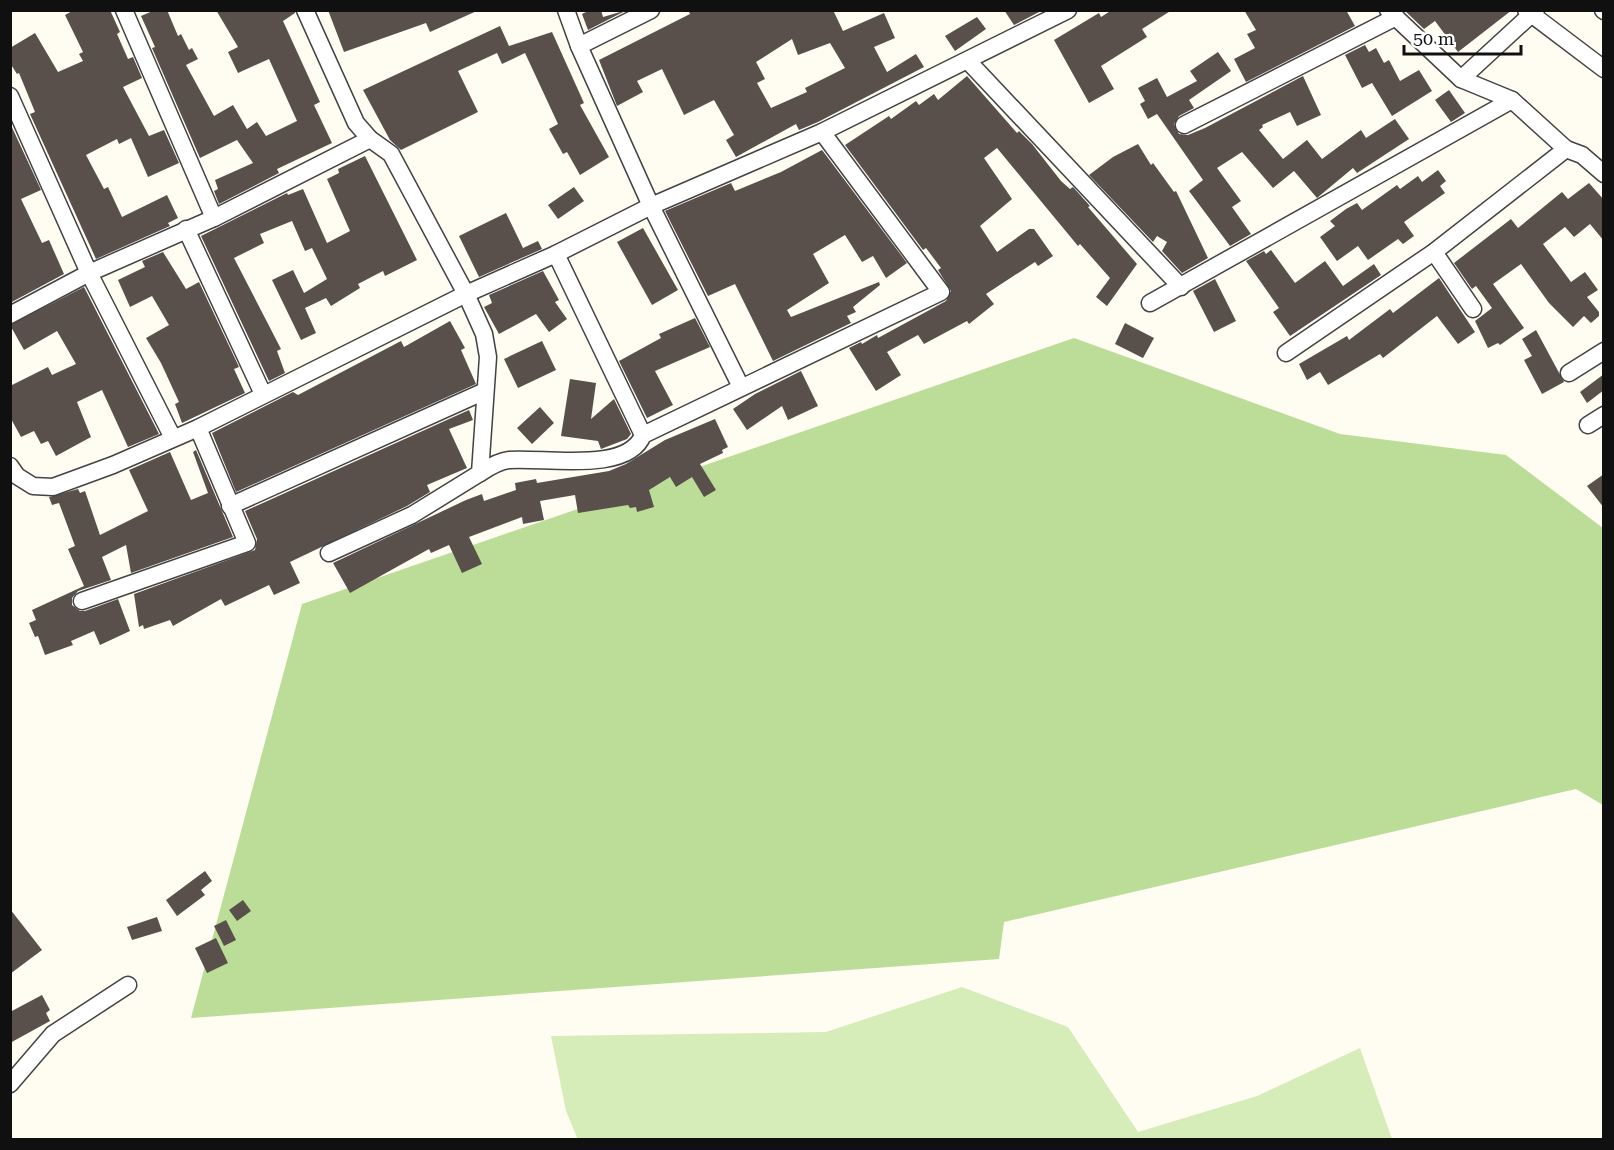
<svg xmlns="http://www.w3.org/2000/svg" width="1614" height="1150" font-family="'Roboto Serif',serif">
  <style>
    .green { fill: #d6ecb9 }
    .forest { fill: #bbdd98 }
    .building { fill: #59504b; fill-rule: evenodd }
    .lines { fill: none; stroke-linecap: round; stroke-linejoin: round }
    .minor-casing { stroke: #434343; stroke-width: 19 }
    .minor { stroke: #fff; stroke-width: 16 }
  </style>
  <rect width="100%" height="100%" fill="#fffcf2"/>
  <path class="green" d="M 962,987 L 1068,1027 L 1138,1132 L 1257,1096 L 1360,1048 L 1392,1139 L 578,1140 L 566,1111 L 551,1036 L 826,1032 Z"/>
  <path class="forest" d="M 1074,338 L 1340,434 L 1506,455 L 1603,528 L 1603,805 L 1576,789 L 1004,922 L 999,959 L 191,1018 L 302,604 Z"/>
  <g class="building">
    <path d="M 74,10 L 110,10 L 120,32 L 117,34 L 128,59 L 133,57 L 142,78 L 123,87 L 149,136 L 164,130 L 179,163 L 148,177 L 131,138 L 119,144 L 117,139 L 86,155 L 104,189 L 108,187 L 122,217 L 167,195 L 178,218 L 168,223 L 170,226 L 96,259 L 30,114 L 35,112 L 19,73 L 17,74 L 10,63 L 10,48 L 35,33 L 58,72 L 83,61 L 79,54 L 83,52 L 65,15 Z"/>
    <path d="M 155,10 L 167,10 L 178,36 L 181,34 L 189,50 L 192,48 L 198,59 L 186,65 L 214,116 L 233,105 L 247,129 L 257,122 L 266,136 L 297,121 L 269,59 L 238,73 L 228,52 L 238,47 L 216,10 L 295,10 L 295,13 L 283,21 L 320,102 L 314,105 L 332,143 L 277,169 L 279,173 L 219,204 L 214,191 L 218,189 L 215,180 L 253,163 L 237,140 L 200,158 L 152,48 L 155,47 L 141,16 Z"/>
    <path d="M 328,10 L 479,10 L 430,32 L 426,23 L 344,52 Z"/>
    <path d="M 590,10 L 601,10 L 603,17 L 627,10 L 588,30 L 582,14 Z"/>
    <path d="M 688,10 L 833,10 L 843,31 L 884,13 L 895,38 L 874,47 L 887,72 L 916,54 L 924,67 L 818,122 L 799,130 L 796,124 L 736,157 L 726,140 L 734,135 L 714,100 L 684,115 L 662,69 L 637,81 L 643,92 L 617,106 L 599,60 L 690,14 ZM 792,39 L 798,55 L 830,43 L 845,68 L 805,88 L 807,92 L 771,108 L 757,83 L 765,79 L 756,62 Z"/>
    <path d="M 1004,10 L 1043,10 L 1014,25 Z"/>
    <path d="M 1112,10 L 1172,10 L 1142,29 L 1147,37 L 1101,66 L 1114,89 L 1089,103 L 1054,40 L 1099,13 L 1101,17 Z"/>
    <path d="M 1244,10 L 1346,10 L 1355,26 L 1246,82 L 1234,59 L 1255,48 L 1247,34 L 1256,30 Z"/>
    <path d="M 1404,10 L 1512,10 L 1458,52 L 1435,21 L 1424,29 Z"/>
    <path d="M 977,17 L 986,29 L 955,51 L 945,36 Z"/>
    <path d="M 500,26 L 509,46 L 552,32 L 584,103 L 580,105 L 609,157 L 580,175 L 567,152 L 563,154 L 549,129 L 558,124 L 525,53 L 502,64 L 497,53 L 458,71 L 478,112 L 401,150 L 390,140 L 363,90 Z"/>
    <path d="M 1365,45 L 1369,52 L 1376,48 L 1384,63 L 1389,60 L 1400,81 L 1419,70 L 1432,91 L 1392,116 L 1372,83 L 1362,88 L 1345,55 Z"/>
    <path d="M 1218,52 L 1231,71 L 1189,100 L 1194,108 L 1179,116 L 1174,124 L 1179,134 L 1188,135 L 1205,128 L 1303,76 L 1321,115 L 1297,126 L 1290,112 L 1262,125 L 1263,127 L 1259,130 L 1283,159 L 1307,140 L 1322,159 L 1361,130 L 1366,138 L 1395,119 L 1409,139 L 1357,173 L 1353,168 L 1317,198 L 1294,171 L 1273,188 L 1242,152 L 1217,168 L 1241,201 L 1232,207 L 1251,234 L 1230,246 L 1189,191 L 1203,180 L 1157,114 L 1148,119 L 1140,104 L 1145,101 L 1138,88 L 1157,78 L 1167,97 L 1197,81 L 1190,71 Z"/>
    <path d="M 967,76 L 1017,133 L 1019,131 L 1032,144 L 1061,181 L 1070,189 L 1073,187 L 1090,206 L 1088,207 L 1137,264 L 1107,306 L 1096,297 L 1110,278 L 1080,244 L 1078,246 L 997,148 L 984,158 L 1012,199 L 980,226 L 997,252 L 1029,229 L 1034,229 L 1053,256 L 1038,266 L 1035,262 L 986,294 L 994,304 L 969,324 L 967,321 L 924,344 L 918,335 L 887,352 L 901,375 L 876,391 L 849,348 L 861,342 L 862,344 L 877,335 L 878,338 L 946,301 L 951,291 L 938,270 L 941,268 L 926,248 L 923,250 L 845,145 L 889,116 L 891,119 L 916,101 L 919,105 L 934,94 L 938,100 Z"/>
    <path d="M 1449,90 L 1465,113 L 1451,122 L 1435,100 Z"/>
    <path d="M 10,123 L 41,190 L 21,199 L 42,243 L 49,240 L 64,274 L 10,303 Z"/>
    <path d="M 1138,144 L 1151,165 L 1153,163 L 1174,192 L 1176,191 L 1208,258 L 1182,273 L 1162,251 L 1167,242 L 1157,236 L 1153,242 L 1089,175 L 1113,157 Z"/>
    <path d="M 822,150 L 907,263 L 886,278 L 873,256 L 862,262 L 845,235 L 813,254 L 829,283 L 787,310 L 791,317 L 879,282 L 880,285 L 853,307 L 856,312 L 847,316 L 851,323 L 773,361 L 735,284 L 708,296 L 665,211 L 731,183 L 735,191 L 781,172 Z"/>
    <path d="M 365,156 L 417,260 L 385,276 L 383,271 L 358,284 L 360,288 L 331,306 L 326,298 L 305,308 L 316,333 L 301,340 L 272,280 L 293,270 L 304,293 L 327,279 L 312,248 L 305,251 L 292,221 L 260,234 L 264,243 L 234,258 L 281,349 L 277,351 L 285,373 L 269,381 L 201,236 L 287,193 L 288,195 L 303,189 L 327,243 L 350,231 L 327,179 L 339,173 L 338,169 Z"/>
    <path d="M 1438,170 L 1446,181 L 1440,186 L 1445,193 L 1404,222 L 1414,236 L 1403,244 L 1398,239 L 1368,260 L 1358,246 L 1337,261 L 1320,237 L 1335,226 L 1330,221 L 1346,209 L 1357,203 L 1362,210 L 1397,185 L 1400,189 L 1418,176 L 1422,182 Z"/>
    <path d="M 1589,183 L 1604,200 L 1604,241 L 1590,224 L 1574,237 L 1565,227 L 1543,244 L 1571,282 L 1585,272 L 1598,290 L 1587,297 L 1599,312 L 1599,316 L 1591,323 L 1584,316 L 1573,327 L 1549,303 L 1521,264 L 1493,284 L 1524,328 L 1500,345 L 1498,343 L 1488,348 L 1475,321 L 1492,308 L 1476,286 L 1472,289 L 1454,263 L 1511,219 L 1518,228 L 1562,192 L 1568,199 Z"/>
    <path d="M 574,187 L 584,201 L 558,219 L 548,205 Z"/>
    <path d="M 506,213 L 523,248 L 538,241 L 542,249 L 479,277 L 459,236 Z"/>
    <path d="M 643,228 L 678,290 L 652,305 L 617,242 Z"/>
    <path d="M 1271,250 L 1295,283 L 1325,261 L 1343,286 L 1374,264 L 1381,275 L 1290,336 L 1273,312 L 1279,308 L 1246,261 L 1264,251 L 1266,254 Z"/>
    <path d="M 163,252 L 186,289 L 199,282 L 239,367 L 234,369 L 245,393 L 182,423 L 175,404 L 179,402 L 161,363 L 146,338 L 169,325 L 152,296 L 130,307 L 118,280 L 145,267 L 142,261 Z"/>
    <path d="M 543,271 L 559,300 L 555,302 L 567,319 L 549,332 L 536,314 L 499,334 L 484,307 L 492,303 L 489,295 Z"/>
    <path d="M 1439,278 L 1475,332 L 1458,344 L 1437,316 L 1383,358 L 1380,354 L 1328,385 L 1320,372 L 1307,380 L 1299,364 L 1347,336 L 1349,340 L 1390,309 L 1393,313 Z"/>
    <path d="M 1215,279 L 1236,321 L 1214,332 L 1193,291 Z"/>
    <path d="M 84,287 L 159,434 L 128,447 L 102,390 L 77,402 L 91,437 L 56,456 L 48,441 L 41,444 L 34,431 L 21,437 L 10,417 L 10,386 L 48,367 L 52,375 L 76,364 L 57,331 L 24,350 L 10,325 Z"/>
    <path d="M 695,318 L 710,347 L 655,371 L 673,405 L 647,418 L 619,361 L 661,338 L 659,334 Z"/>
    <path d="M 450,321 L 465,348 L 461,350 L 476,384 L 236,492 L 212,433 L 293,392 L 298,395 L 401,341 L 404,347 Z"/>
    <path d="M 1125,323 L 1154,338 L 1143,358 L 1115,344 Z"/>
    <path d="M 1536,330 L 1564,382 L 1542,394 L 1524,360 L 1532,356 L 1522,339 Z"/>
    <path d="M 542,341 L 556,370 L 518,388 L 504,359 Z"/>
    <path d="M 801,371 L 818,406 L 788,420 L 782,406 L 747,430 L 733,409 L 755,394 Z"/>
    <path d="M 1604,374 L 1604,390 L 1587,403 L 1580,392 Z"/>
    <path d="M 570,379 L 596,383 L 591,419 L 614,399 L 631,434 L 627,439 L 601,449 L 598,441 L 561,436 Z"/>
    <path d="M 540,407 L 554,423 L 532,444 L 517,428 Z"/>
    <path d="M 469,410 L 473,420 L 449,429 L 467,468 L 427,485 L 430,492 L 407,506 L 290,562 L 300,583 L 274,595 L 269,585 L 225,606 L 221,599 L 173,626 L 170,620 L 144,629 L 143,625 L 139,627 L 134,594 L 255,550 L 257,539 L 245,511 Z"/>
    <path d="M 715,419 L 728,447 L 722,450 L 723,453 L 700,464 L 716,490 L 704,497 L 692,477 L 676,487 L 670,477 L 649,490 L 654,507 L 637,512 L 636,507 L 630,508 L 628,505 L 578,513 L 575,495 L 540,501 L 544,520 L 523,524 L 522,517 L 469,537 L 482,564 L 462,573 L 449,545 L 431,553 L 429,549 L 350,593 L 333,563 L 466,500 L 482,494 L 484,501 L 516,490 L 515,483 L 536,479 L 537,483 L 609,471 L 626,464 L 665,440 Z"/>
    <path d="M 196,450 L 233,537 L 131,573 L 126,545 L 102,557 L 111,580 L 78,591 L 72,598 L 72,605 L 80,611 L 85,611 L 118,599 L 130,631 L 100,645 L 94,631 L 71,641 L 73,645 L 45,655 L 38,636 L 35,637 L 29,623 L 36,620 L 32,610 L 84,586 L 68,549 L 75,546 L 59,503 L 52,505 L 49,497 L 78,489 L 80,493 L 85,491 L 100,535 L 148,511 L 129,470 L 170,452 L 191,500 L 208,493 L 193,452 Z"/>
    <path d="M 1604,474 L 1604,508 L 1587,486 Z"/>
    <path d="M 205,871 L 212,881 L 201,890 L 205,895 L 177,916 L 166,900 Z"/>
    <path d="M 243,900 L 251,911 L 237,921 L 229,910 Z"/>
    <path d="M 10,909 L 42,950 L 10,974 Z"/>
    <path d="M 157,917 L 162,931 L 132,940 L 127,927 Z"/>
    <path d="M 226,920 L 236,940 L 224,946 L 214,926 Z"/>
    <path d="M 216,938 L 228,963 L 207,973 L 195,948 Z"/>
    <path d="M 42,995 L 50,1010 L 46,1013 L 50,1021 L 10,1043 L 10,1012 Z"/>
  </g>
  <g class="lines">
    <defs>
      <g id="minor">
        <path d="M 124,10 L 214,218"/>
        <path d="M 305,10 L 356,123 L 370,139 L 391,154 L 466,294 L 484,334 L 488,357 L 480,473 L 412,515 L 329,553"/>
        <path d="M 566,10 L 579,46"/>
        <path d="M 651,10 L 579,46 L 651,206 L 741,387"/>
        <path d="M 1526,10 L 1604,69"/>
        <path d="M 1603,10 L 1604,11"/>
        <path d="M 968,61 L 1181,287"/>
        <path d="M 1461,79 L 1536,10"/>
        <path d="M 10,96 L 89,273 L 173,438"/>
        <path d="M 1184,125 L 1396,17"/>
        <path d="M 1566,149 L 1582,155 L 1604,174"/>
        <path d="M 186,229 L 263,394"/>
        <path d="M 1434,252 L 1473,309"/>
        <path d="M 556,254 L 643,435"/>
        <path d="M 1150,303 L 1512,100"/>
        <path d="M 10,315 L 89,273 L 214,218 L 370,139"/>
        <path d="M 1286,353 L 1434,252 L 1566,149 L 1512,100 L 1461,79 L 1388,10"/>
        <path d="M 1569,373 L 1604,351"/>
        <path d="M 1588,425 L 1604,415"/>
        <path d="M 10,466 L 17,476 L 33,486 L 53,487 L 113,465 L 198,428 L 466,294 L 556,254 L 651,206 L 822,132 L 1068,10"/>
        <path d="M 480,473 C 489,467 499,461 509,460 C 544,457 628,474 643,435 L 941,292 L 822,132"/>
        <path d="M 230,506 L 485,391"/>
        <path d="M 82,601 L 247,543 L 198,428"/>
        <path d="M 10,1084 L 53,1034 L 128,985"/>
      </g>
    </defs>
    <use href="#minor" class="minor-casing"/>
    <use href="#minor" class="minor"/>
  </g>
  <rect width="1614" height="1150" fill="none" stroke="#101010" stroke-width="24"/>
  <path d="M1404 45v9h117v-9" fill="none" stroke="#101010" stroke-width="3"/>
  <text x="1413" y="45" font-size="18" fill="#101010" stroke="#ffffff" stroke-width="4.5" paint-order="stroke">50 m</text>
</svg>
